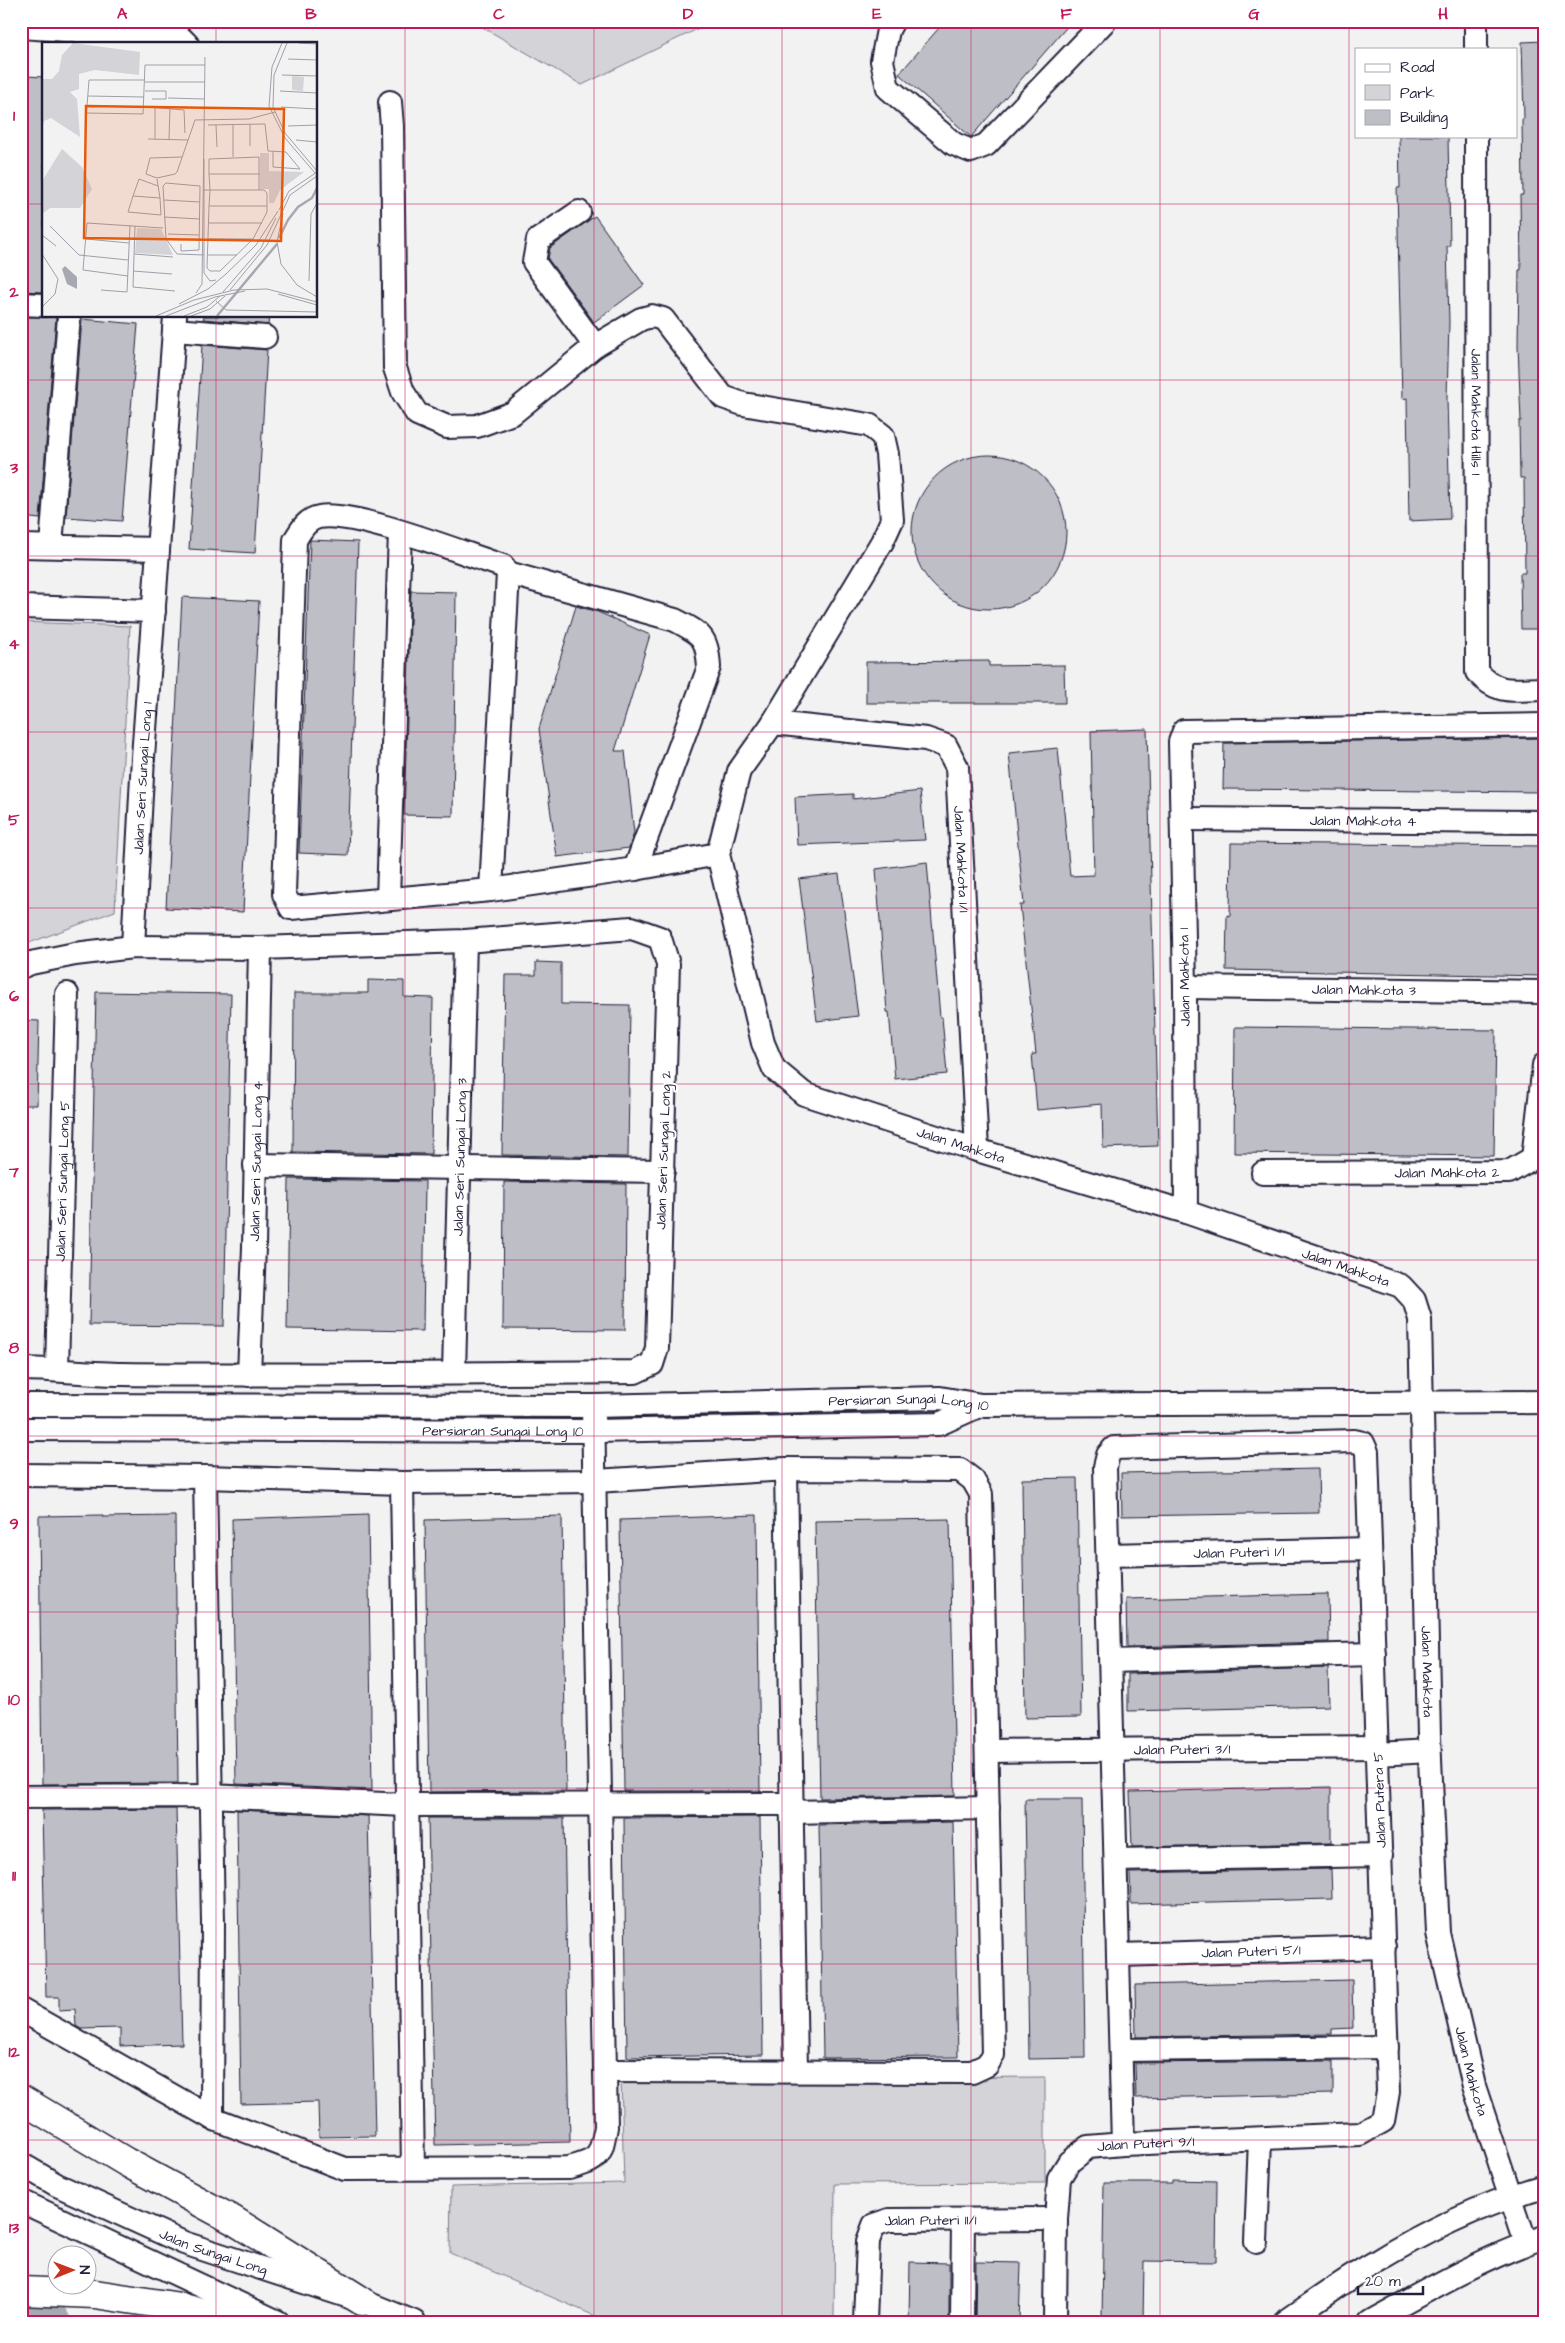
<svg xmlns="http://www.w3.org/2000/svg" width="1565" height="2343" font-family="'Architects Daughter',sans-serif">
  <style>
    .green { fill: #d3d3d8; stroke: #7a7a8a }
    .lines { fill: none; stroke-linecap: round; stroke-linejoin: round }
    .river { stroke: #a8a8b2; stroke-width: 39 }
    .building { fill: #bebec6; stroke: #22223b }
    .minor-casing { stroke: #22223b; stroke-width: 26 }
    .highway-casing { stroke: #22223b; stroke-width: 31 }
    .minor { stroke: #fff; stroke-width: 22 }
    .highway { stroke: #fff; stroke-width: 28 }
    .grid { fill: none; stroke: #c2185b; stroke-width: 1; stroke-opacity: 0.55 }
    .labels { text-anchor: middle; stroke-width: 4; stroke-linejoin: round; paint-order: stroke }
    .street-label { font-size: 14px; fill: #22223b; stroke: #fff }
    .inset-river { fill: none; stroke: #a8a8b2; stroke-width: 2.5 }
    .inset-road { fill: none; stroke: #9f9fa9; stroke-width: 1 }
    .view { fill: #e8590c; fill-opacity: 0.15; stroke: #e8590c; stroke-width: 2.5 }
    .inset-edge { fill: none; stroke: #22223b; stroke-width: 2.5 }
    .neatline { fill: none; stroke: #c2185b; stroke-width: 2 }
    .grid-label { font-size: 16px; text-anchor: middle; font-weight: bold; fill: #c2185b }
  </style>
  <rect width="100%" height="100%" fill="#f2f2f3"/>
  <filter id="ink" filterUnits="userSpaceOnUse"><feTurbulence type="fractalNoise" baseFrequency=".02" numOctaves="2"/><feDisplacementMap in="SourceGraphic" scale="10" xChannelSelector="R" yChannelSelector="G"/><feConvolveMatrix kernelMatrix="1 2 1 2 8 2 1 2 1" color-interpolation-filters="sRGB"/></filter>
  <g filter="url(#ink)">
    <g class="green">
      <path d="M 472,21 L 714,21 L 582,85 Z"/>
      <path d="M 21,622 L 130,626 L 115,911 L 21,946 Z"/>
      <path d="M 1045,2077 L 1045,2183 L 835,2184 L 834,2322 L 609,2322 L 450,2253 L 451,2187 L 624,2183 L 621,2080 Z"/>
    </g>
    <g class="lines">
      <path class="river" d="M 21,2309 L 51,2322"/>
    </g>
    <g class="building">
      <path d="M 945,21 L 1072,21 L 971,137 L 899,74 Z"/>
      <path d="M 1544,41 L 1544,629 L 1521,629 L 1520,573 L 1525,573 L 1524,478 L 1520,478 L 1519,421 L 1521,421 L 1518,346 L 1519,270 L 1521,270 L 1520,195 L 1523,195 L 1522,119 L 1524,119 L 1522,42 Z"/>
      <path d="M 26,76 L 44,77 L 44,292 L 21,291 L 21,143 Z"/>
      <path d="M 1399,136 L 1448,136 L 1450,246 L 1447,246 L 1449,322 L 1447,398 L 1450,519 L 1409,521 L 1407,398 L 1402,399 L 1397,188 L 1400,188 Z"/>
      <path d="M 595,216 L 644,285 L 594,322 L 548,259 L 550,248 Z"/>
      <path d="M 204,316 L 269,316 L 268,325 L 203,319 Z"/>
      <path d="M 21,317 L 56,317 L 40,519 L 21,517 Z"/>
      <path d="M 82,319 L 138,324 L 122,521 L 66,517 Z"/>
      <path d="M 202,345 L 267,350 L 255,553 L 189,549 Z"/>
      <circle cx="989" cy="532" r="77"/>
      <path d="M 310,540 L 358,542 L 348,855 L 299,853 Z"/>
      <path d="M 411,591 L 456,592 L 453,816 L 404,815 Z"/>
      <path d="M 182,597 L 259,601 L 243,912 L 166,908 Z"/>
      <path d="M 576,606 L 598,612 L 650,635 L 615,751 L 625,751 L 634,833 L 629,848 L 557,857 L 539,729 Z"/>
      <path d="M 989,661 L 989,666 L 1064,665 L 1065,703 L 866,703 L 866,662 Z"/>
      <path d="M 1147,729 L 1158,1146 L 1103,1148 L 1102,1104 L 1037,1110 L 1032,1054 L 1036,1054 L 1020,905 L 1024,905 L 1009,753 L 1058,748 L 1070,876 L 1094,875 L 1091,731 Z"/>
      <path d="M 1544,738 L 1544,792 L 1223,789 L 1224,743 Z"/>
      <path d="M 920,791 L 925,840 L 797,845 L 795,797 L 853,794 L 853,799 Z"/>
      <path d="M 1231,843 L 1544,846 L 1544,976 L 1226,970 L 1227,915 L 1230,916 Z"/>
      <path d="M 927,862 L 940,1017 L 942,1017 L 947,1074 L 895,1079 L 889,1012 L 887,1012 L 876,869 Z"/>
      <path d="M 839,874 L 858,1016 L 817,1021 L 799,879 Z"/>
      <path d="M 536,962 L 561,963 L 561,1004 L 630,1005 L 628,1157 L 502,1155 L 505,975 L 536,975 Z"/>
      <path d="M 368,980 L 404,981 L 404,997 L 433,998 L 431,1154 L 293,1152 L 294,993 L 368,993 Z"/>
      <path d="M 96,992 L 231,994 L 224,1326 L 89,1325 Z"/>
      <path d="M 21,1020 L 39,1021 L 37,1105 L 21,1105 Z"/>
      <path d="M 1235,1027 L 1496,1030 L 1494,1156 L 1234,1153 Z"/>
      <path d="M 289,1179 L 425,1181 L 423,1331 L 287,1329 Z"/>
      <path d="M 504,1182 L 626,1184 L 625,1330 L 503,1329 Z"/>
      <path d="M 1318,1469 L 1319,1513 L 1122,1516 L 1121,1473 Z"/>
      <path d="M 1077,1478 L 1081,1717 L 1025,1718 L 1022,1479 Z"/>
      <path d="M 368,1514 L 372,1790 L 236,1784 L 232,1519 Z"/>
      <path d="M 103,1515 L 103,1517 L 175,1516 L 178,1783 L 42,1784 L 39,1516 Z"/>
      <path d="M 757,1515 L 760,1791 L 624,1791 L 620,1520 Z"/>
      <path d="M 562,1516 L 566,1791 L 429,1792 L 425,1520 Z"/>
      <path d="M 950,1519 L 955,1796 L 820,1798 L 815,1521 Z"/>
      <path d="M 1328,1594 L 1329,1642 L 1127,1647 L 1126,1599 Z"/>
      <path d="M 1328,1668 L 1329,1706 L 1128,1711 L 1128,1674 Z"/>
      <path d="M 1331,1787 L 1331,1843 L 1132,1847 L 1130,1792 Z"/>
      <path d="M 1025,1799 L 1082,1799 L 1085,2058 L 1029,2059 Z"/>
      <path d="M 176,1809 L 182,2044 L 120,2046 L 120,2028 L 81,2029 L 76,2026 L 75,2009 L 59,2010 L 59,1997 L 46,1997 L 42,1810 Z"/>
      <path d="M 237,1810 L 368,1816 L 375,2136 L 319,2137 L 318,2102 L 241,2104 Z"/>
      <path d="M 760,1817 L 763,2055 L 627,2057 L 624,1818 Z"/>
      <path d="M 428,1818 L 564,1818 L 570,2142 L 435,2145 Z"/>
      <path d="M 953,1822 L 958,2057 L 823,2058 L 819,1825 Z"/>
      <path d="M 1331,1869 L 1332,1899 L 1131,1904 L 1130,1873 Z"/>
      <path d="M 1352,1980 L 1353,2028 L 1332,2029 L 1332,2034 L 1136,2037 L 1135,1985 Z"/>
      <path d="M 1333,2061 L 1333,2094 L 1136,2098 L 1135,2063 Z"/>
      <path d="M 1172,2180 L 1217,2181 L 1216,2262 L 1144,2261 L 1143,2322 L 1102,2322 L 1104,2183 L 1172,2183 Z"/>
      <path d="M 910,2262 L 949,2263 L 949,2322 L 909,2322 Z"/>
      <path d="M 976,2262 L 1021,2263 L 1019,2322 L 975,2322 Z"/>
    </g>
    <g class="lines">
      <defs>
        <g id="minor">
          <path d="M 893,21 L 888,30 L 882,61 L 888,88 L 954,144 L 971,151 L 986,145 L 1105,21"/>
          <path d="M 1476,21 L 1476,49"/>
          <path d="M 21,27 L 181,38 L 187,44"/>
          <path d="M 390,102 L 392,126 L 395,368 L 403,392 L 417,414 L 447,427 L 477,426 L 513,413 L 595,346"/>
          <path id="s1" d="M 1476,136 L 1477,672 C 1499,696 1514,689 1544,689"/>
          <path id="s2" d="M 579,212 L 538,240 L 534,262 L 595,346 L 641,319 L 652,316 L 663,319 L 723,397 L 743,404 L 869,425 L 883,436 L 887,454 L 892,520 L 882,542 L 773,723 L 739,771 L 718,854 L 763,1043 L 774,1069 L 804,1094 L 977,1150 L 1186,1212 L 1401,1286 L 1414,1300 L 1420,1319 L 1429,1737 L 1438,1933 L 1474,2086 L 1526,2243"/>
          <path d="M 21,304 L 44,305"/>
          <path d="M 174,330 L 265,337"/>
          <path d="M 21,546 L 158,549"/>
          <path d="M 51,546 L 69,316"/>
          <path d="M 508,573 L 675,620 C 702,634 707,637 709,667 L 635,869"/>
          <path d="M 21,607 L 154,611"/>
          <path id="s3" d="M 773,723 L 926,739 L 946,746 L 957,767 L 977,1150"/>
          <path id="s4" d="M 1182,819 L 1544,822"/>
          <path d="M 491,890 L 508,573 L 503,566 C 464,554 355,510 319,517 C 307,519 301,530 295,540 L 284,894 L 291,908 L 491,890 L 635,869 L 718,854"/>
          <path d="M 388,899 L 400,532"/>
          <path id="s5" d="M 133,947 L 143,757 L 175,316"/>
          <path d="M 21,967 L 31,963 L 75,954 L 133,947 L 260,948 L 465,941 L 632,928 L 660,938 L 668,964 L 657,1348 L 652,1364 L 635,1372 C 464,1373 294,1376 123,1374 C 89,1374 55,1369 21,1369"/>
          <path id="s6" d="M 1185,987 L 1544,992"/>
          <path d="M 255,1165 L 663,1171"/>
          <path id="s7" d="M 1263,1173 L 1509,1172 L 1533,1158 L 1544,1065"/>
          <path d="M 1186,1212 L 1185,987 L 1180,742 L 1184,731 L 1544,725"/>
          <path id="s8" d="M 57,1369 L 67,994"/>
          <path id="s9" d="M 454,1373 L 465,941"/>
          <path id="s10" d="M 249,1375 L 254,1247 L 260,948"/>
          <path id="s11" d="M 21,1405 L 593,1406 L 940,1398 L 981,1405 L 1544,1402"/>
          <path id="s12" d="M 21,1429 L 594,1431 L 939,1424 L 981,1405"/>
          <path d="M 786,1469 L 796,2070"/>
          <path d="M 21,1475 L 205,1477 L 402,1483 L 596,1481 L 786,1469 L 960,1470 L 973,1480 L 981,1494 L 993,2055 L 987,2065 L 972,2072 L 605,2071"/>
          <path d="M 205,1477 L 213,1922 L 212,2118"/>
          <path d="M 402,1483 L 413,2168"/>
          <path id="s13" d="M 1108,1555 L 1370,1549"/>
          <path d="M 1111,1661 L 1374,1654"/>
          <path id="s14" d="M 987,1751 L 1377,1747"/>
          <path d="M 1378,1754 L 1429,1751"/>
          <path d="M 21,1797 L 210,1796 L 406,1805 L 791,1804"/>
          <path d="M 791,1812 L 988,1808"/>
          <path d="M 1116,1860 L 1381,1855"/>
          <path id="s15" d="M 1119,1955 L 1384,1947"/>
          <path d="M 21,2010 L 212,2118 L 345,2169 L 569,2168 C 600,2160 600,2157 606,2127 L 593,1406"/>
          <path d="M 1122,2050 L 1387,2047"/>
          <path id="s16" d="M 21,2164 L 57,2185 L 184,2243 L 362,2301 L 414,2322"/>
          <path d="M 21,2201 L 278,2322"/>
          <path d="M 1256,2242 L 1260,2139"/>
          <path id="s17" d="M 865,2322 L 868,2241 L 874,2225 L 889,2220 L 1056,2219"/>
          <path d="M 962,2322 L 963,2220"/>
          <path id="s18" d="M 1055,2322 L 1056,2219 L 1059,2178 L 1069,2162 L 1088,2147 L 1123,2144 L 1360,2134 L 1383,2121 L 1388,2092 L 1367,1452 L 1363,1443 L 1354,1441 L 1114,1448 L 1108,1455 L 1105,1467 L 1123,2144"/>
          <path d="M 1285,2322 C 1314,2302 1343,2281 1374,2263 C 1426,2231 1485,2203 1544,2186"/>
          <path d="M 1370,2322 C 1426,2291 1483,2258 1544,2237"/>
        </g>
        <g id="highway">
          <path d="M 21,2099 L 126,2162 L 233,2220 L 362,2301"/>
          <path d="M 21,2291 L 95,2294 L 180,2307 L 234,2322"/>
        </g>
      </defs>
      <use href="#minor" class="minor-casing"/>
      <use href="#highway" class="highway-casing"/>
      <use href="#minor" class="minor"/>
      <use href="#highway" class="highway"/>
    </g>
  </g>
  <path class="grid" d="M 216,21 L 216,44M 405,21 L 405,2322M 594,21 L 594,2322M 782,21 L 782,2322M 971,21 L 971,2322M 1160,21 L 1160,2322M 1349,21 L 1349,2322M 21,204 L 44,204M 316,204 L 1544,204M 216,316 L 216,2322M 21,380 L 1544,380M 21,556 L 1544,556M 21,732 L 1544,732M 21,908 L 1544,908M 21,1084 L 1544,1084M 21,1260 L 1544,1260M 21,1436 L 1544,1436M 21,1612 L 1544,1612M 21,1788 L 1544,1788M 21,1964 L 1544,1964M 21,2140 L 1544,2140"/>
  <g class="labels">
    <g class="street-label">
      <text dy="5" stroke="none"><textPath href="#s1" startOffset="276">Jalan Mahkota Hills 1</textPath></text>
      <text dy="5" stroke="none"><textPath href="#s5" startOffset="169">Jalan Seri Sungai Long 1</textPath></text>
      <text dy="5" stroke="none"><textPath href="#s4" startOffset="181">Jalan Mahkota 4</textPath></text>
      <text dy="5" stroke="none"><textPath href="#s3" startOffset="291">Jalan Mahkota 1/1</textPath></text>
      <text transform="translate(1184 977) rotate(-91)" y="5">Jalan Mahkota 1</text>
      <text dy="5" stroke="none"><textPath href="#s6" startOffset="179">Jalan Mahkota 3</textPath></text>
      <text dy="5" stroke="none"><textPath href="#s2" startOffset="1408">Jalan Mahkota</textPath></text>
      <text transform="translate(663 1150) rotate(-88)" y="5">Jalan Seri Sungai Long 2</text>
      <text dy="5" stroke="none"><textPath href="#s9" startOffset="216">Jalan Seri Sungai Long 3</textPath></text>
      <text dy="5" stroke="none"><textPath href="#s10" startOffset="214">Jalan Seri Sungai Long 4</textPath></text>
      <text dy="5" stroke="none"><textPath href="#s7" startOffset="184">Jalan Mahkota 2</textPath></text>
      <text dy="5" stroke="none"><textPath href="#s8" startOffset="188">Jalan Seri Sungai Long 5</textPath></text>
      <text dy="5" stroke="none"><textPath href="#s2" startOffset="1812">Jalan Mahkota</textPath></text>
      <text dy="5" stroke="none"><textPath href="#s11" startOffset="888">Persiaran Sungai Long 10</textPath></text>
      <text dy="5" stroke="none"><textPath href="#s12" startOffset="482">Persiaran Sungai Long 10</textPath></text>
      <text dy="5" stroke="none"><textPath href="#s13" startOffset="131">Jalan Puteri 1/1</textPath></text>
      <text dy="5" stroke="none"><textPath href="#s2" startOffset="2262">Jalan Mahkota</textPath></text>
      <text dy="5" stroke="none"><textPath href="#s14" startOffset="195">Jalan Puteri 3/1</textPath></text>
      <text transform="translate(1379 1800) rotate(-92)" y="5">Jalan Putera 5</text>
      <text dy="5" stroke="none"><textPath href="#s15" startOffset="132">Jalan Puteri 5/1</textPath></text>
      <text dy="5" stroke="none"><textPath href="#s2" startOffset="2666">Jalan Mahkota</textPath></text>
      <text dy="5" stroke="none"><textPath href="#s18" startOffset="245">Jalan Puteri 9/1</textPath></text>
      <text dy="5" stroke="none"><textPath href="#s17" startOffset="155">Jalan Puteri 11/1</textPath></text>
      <text dy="5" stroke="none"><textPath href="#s16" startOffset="212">Jalan Sungai Long</textPath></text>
    </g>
  </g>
  <g transform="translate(42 42)">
    <rect width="275" height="275" fill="#f2f2f3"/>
    <path d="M 31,1 L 98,10 L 97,33 L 53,28 L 37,32 L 37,47 L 28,50 L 35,57 L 38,95 L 9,76 L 2,79 L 0,88 L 0,37 L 10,37 L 17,29 L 20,13 ZM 250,34 L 262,35 L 261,49 L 250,48 ZM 20,107 L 40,125 L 50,147 L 38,166 L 8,166 L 0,172 L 0,139 ZM 218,111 L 227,111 L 227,129 L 262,130 L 238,148 L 232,161 L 227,161 L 227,147 L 218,147 ZM 95,186 L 119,187 L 131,213 L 93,211 Z" fill="#d3d3d8"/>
    <path d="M 23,224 L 35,235 L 35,247 L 25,242 L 20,227 Z" fill="#a8a8b2"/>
    <path class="inset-river" d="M 237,196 L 246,178 L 256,165 L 270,156 L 275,146M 175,274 L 235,202"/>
    <path class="inset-road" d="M 240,1 L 230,25 L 227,64 L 243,96 L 273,131M 245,1 L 232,33 L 231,65 L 243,91 L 275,129M 257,1 L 275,2M 246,17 L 275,18M 240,33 L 275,34M 103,40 L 163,40M 103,49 L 124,49 L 124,57 L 110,57M 238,49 L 275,51M 46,54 L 102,55M 126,56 L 162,57M 106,65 L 142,68 L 143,91M 239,65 L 275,67M 44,71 L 101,72 L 103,23 L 163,23M 44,77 L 47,38 L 103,38M 208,82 L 208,104M 166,83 L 223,82 L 226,109 L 244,110 L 258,127M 174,83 L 175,105M 246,84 L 275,83M 106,97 L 146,98M 113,97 L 113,66M 127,97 L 128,66M 254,98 L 275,100M 231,110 L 231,125 L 258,127M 140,115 L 108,116 L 104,132 L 115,136 L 133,132 L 135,130 L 153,78 L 207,77 L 233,70M 191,115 L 191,82M 162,117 L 162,231 L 168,239 L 174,238M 167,132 L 218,132M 115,137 L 118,156 L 119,173 L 86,170 L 91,154 L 118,156M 161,148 L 222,148 L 225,151 L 225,170 L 211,197 L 178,229 L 168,229 L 165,226 L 167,164 L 168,148 L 167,132 L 167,117 L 217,115 L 217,148M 91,154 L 97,137 L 116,144M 122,158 L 158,160M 167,164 L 225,164M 237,168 L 247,149 L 275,130M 241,171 L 235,200 L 239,222 L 255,243 L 275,255M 122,175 L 158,177M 167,181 L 220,181M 8,184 L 37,213 L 86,218M 93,184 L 91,245 L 133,249M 126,192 L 157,193M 0,193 L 14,204M 44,197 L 87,201M 166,197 L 211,197M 139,202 L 139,209 L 157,208 L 158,144 L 124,141 L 121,144 L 124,197 L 135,212 L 162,213M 0,212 L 16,237 L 13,252 L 0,265M 92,212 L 131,215M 166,213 L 195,213M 91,229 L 130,232M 86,234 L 41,228 L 45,181 L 121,186M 267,239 L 269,172 L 275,161M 59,248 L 85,250 L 88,183M 188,248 L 225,203 L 248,153 L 275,134M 181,250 L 219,206 L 234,176M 154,251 L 160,242 L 163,15M 236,252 L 275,263M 174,259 L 184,268 L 275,270M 137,262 L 166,247 L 184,232 L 214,203 L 236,169M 114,274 L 152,258 L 192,248 L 225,247 L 275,260M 124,274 L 173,255 L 203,249M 142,274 L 165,265 L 178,254M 149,274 L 168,267 L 183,254"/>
    <path class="view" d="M 44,64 L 242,67 L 239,199 L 42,196 Z"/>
    <rect width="275" height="275" class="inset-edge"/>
  </g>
  <rect width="1565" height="2343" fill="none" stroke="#fff" stroke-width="55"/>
  <rect x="1355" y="48" width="162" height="90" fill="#ffffff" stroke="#a7a7b1"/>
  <rect x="1365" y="64" width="25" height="8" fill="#ffffff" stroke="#a7a7b1"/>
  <text x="1400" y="72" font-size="15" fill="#22223b">Road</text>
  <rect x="1365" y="85" width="25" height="15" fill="#d3d3d8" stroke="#a7a7b1"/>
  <text x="1400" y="98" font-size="15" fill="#22223b">Park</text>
  <rect x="1365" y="110" width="25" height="15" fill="#bebec6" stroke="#a7a7b1"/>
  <text x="1400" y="122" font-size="15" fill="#22223b">Building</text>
  <g transform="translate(72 2270) rotate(89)"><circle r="24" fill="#ffffff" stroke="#a7a7b1"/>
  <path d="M0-4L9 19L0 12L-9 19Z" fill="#c8321e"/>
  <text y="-8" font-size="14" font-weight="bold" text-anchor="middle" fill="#22223b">N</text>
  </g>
  <path d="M1358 2286v8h65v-8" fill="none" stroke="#22223b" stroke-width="2.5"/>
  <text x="1365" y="2286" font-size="15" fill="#22223b" stroke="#ffffff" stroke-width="4" paint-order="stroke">20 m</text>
  <rect x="28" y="28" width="1510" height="2288" class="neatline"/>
  <g class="grid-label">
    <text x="122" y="19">A</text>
    <text x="311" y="19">B</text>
    <text x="499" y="19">C</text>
    <text x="688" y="19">D</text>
    <text x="877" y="19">E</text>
    <text x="1066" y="19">F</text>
    <text x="1254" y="19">G</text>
    <text x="1443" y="19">H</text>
    <text x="14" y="121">1</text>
    <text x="14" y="297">2</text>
    <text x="14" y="473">3</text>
    <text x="14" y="649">4</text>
    <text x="14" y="825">5</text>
    <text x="14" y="1001">6</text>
    <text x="14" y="1177">7</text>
    <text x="14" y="1353">8</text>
    <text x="14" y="1529">9</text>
    <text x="14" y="1705">10</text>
    <text x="14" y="1881">11</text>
    <text x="14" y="2057">12</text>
    <text x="14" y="2233">13</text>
  </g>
</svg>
